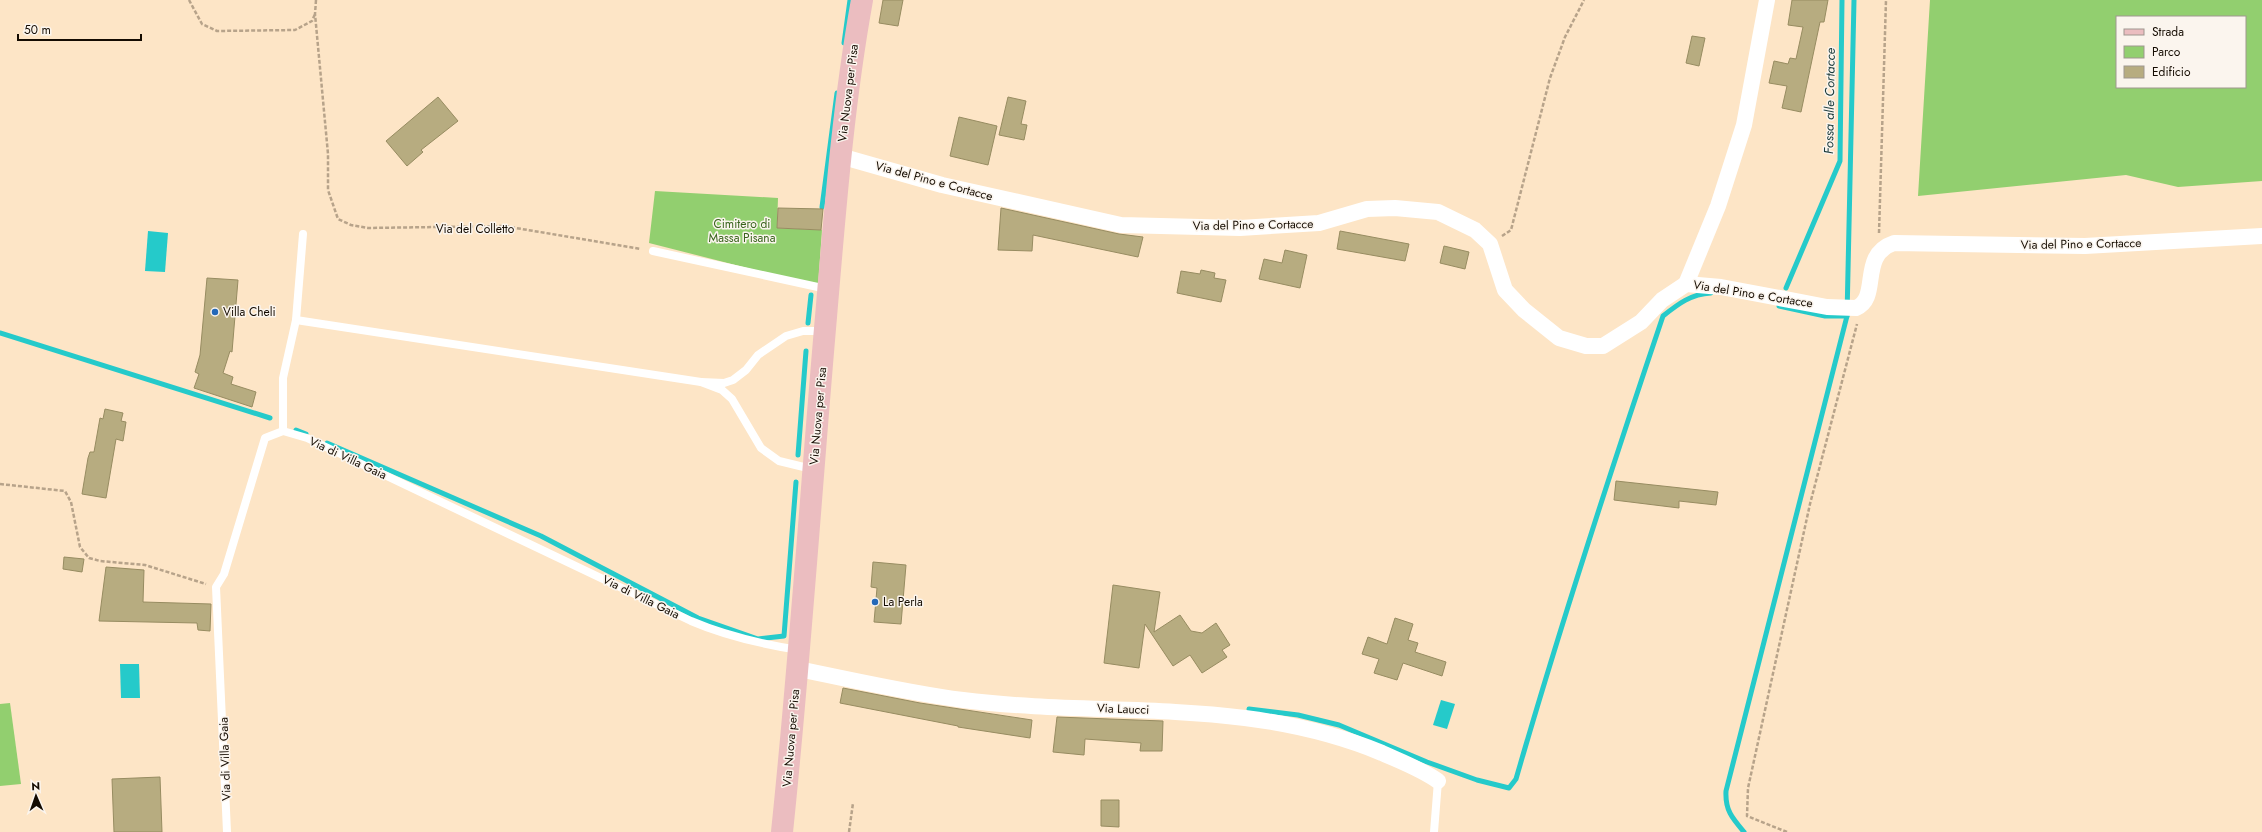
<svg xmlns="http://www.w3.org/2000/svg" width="2262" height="832" font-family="Jost,sans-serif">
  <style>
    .green { fill: #92cf6f; fill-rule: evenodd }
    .water { fill: #25caca }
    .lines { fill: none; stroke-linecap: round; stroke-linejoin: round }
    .stream { stroke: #25caca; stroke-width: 5 }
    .building { fill: #b7ac80; stroke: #978c61 }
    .path { stroke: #b7a38a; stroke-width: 2.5; stroke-dasharray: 4 2; stroke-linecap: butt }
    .lane { stroke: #fff; stroke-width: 8 }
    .street { stroke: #fff; stroke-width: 16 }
    .primary { stroke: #ebbdc0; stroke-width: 22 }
    .poi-dot { fill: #2468b8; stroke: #fbf5ee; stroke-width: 1.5 }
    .labels { text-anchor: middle; stroke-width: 3; stroke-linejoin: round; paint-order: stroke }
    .street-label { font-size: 12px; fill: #140b01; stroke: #fbf5ee }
    .park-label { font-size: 12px; fill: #39641d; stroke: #fbf5ee }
    .poi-label { font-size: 12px; fill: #140b01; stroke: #fbf5ee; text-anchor: start }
    .water-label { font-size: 13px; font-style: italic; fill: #1a3a3a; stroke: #fbf5ee }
  </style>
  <rect width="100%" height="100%" fill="#fde5c6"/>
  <g class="green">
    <path d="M 1930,0 L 2262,0 L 2262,181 L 2178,187 L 2126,175 L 1918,196 ZM 2117,17 L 2245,17 L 2245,87 L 2117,87 Z"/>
    <path d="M 655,191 L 778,198 L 777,228 L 822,230 L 818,286 L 649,243 Z"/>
    <path d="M 10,703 L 21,784 L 0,786 L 0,704 Z"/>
  </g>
  <g class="water">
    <path d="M 148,231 L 168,233 L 165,272 L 145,271 Z"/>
    <path d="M 120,664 L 139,664 L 140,698 L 121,698 Z"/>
    <path d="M 1441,700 L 1455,704 L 1447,729 L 1433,725 Z"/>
  </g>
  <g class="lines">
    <g class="stream">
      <path d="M 844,43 L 850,0"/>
      <path d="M 822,207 L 837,93"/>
      <path d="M 1786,288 L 1840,161 L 1842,0"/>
      <path d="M 1779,306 L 1825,316 L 1847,316"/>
      <path d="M 808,323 L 811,295"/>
      <path d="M 0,333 L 270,418"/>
      <path d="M 296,430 L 306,434"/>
      <path d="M 327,443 L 541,536 L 698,618 L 758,639 L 784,636 L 796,482"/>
      <path d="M 798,455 L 806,351"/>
      <path d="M 1249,709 L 1298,715 L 1339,725 L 1427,762 L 1477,780 L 1509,788 L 1516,779 C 1561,623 1611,470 1663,316 C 1678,304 1691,294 1711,293"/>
      <path d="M 1744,832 C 1732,818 1725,810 1726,791 L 1847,316 L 1854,0"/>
    </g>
  </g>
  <g class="building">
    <path d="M 883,0 L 903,0 L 898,26 L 879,23 Z"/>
    <path d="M 1792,0 L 1828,0 L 1824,22 L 1820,22 L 1801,112 L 1782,108 L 1787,86 L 1769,83 L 1774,61 L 1788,64 L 1790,58 L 1796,59 L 1803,27 L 1788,25 Z"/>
    <path d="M 1692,36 L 1705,38 L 1699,66 L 1686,63 Z"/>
    <path d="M 438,97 L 458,121 L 421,150 L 423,152 L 407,166 L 386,141 Z"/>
    <path d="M 1008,97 L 1026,101 L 1021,124 L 1027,125 L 1024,140 L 999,135 Z"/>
    <path d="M 959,117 L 997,126 L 988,165 L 950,156 Z"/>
    <path d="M 778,208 L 823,209 L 821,230 L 777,228 Z"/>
    <path d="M 1001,208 L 1119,234 L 1143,237 L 1138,257 L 1033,235 L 1032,251 L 998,250 Z"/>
    <path d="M 1340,231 L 1409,244 L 1405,261 L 1337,249 Z"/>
    <path d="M 1444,246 L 1469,252 L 1465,269 L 1440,263 Z"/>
    <path d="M 1285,250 L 1307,255 L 1300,288 L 1259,279 L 1264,259 L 1282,263 Z"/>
    <path d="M 1201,270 L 1215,273 L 1214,278 L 1226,280 L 1221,302 L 1177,293 L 1181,271 L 1200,274 Z"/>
    <path d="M 207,278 L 238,280 L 232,352 L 230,351 L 223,373 L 233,377 L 231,384 L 256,392 L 252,407 L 194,388 L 199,374 L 195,372 L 200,355 Z"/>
    <path d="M 105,409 L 123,413 L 121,421 L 126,422 L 123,441 L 116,439 L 106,498 L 82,494 L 88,458 L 90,452 L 94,452 L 100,418 L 103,419 Z"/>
    <path d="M 1616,481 L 1718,492 L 1716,505 L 1679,501 L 1679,508 L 1614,500 Z"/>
    <path d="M 64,557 L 84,559 L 82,572 L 63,569 Z"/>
    <path d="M 873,562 L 906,565 L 901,624 L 874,622 L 877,588 L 871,587 Z"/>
    <path d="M 106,567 L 144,570 L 143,602 L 211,604 L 210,631 L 198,630 L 197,623 L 99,621 Z"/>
    <path d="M 1113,585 L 1160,592 L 1154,632 L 1180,615 L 1191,631 L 1202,633 L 1216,623 L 1230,645 L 1222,650 L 1227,657 L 1202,673 L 1190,655 L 1173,666 L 1145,624 L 1139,668 L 1104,663 Z"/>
    <path d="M 1395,618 L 1413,624 L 1408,640 L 1418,643 L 1415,652 L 1446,662 L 1442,676 L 1403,663 L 1397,680 L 1374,673 L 1379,659 L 1362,654 L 1368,637 L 1387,644 Z"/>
    <path d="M 843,688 L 920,703 L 1032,720 L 1030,738 L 958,727 L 958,726 L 840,703 Z"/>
    <path d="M 1057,717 L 1163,721 L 1162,751 L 1140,751 L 1141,743 L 1085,739 L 1084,755 L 1053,752 Z"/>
    <path d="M 160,777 L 162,832 L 114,832 L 112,779 Z"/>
    <path d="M 1101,800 L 1119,800 L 1119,827 L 1101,826 Z"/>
  </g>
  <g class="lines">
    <g class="path">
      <path d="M 189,0 L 202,24 L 217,31 L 295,30 L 312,21 L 315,14"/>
      <path d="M 316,0 L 315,14 L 328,154 L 328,190 L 338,219 L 351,225 L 368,228 L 504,226 L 641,249"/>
      <path d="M 1879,233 L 1886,0"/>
      <path d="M 1502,236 L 1511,230 L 1550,78 L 1565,37 L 1584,0"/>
      <path d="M 0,484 L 65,491 L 71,502 L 80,547 L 89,558 L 100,561 L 145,565 L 206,584"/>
      <path d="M 849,832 L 853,803"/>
      <path d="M 1787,832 L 1747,816 L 1748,788 L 1810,504 L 1857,324"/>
    </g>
    <g class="lane">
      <path d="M 653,251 L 827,289"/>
      <path d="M 296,320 L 701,382"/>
      <path d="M 283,431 L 283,378 L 296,320 L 303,234"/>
      <path d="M 812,469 L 779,461 L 761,448 L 732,399 L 722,390 L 701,382 L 724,383 L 733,380 L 746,370 L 758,355 L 786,336 L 803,331 L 824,331"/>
      <path d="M 227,832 L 216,587 L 224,574 L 265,438 L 283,431 L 307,438 L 691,621 C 726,636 761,644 799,650"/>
      <path d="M 1434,832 L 1438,781"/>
    </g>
    <g class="street">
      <path d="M 840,156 L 942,185 L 1121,225 L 1240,228 L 1319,223 L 1367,209 L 1395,208 L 1438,212 L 1475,230 L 1490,244 L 1505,290 L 1524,310 L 1559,338 L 1586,346 L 1603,346 L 1641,322 L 1662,300 L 1686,284 L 1721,287 L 1827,307 L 1856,308 C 1881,298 1858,255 1894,243 L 2085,246 L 2262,236"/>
      <path d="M 1686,284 L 1718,206 L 1744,125 L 1767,0"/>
      <path d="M 798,669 C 853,680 908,693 963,700 C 1105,718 1246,696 1382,753 C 1402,762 1421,769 1438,781"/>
    </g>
    <path class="primary" d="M 782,832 C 800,661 811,489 826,317 C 835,211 843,105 862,0"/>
  </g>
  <g class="poi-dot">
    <circle cx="215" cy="312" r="4"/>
    <circle cx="875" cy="602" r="4"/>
  </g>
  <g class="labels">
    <g class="street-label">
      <text transform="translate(848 93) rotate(-83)" y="4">Via Nuova per Pisa</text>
      <text transform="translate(934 181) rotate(15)" y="4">Via del Pino e Cortacce</text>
      <text transform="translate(1253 225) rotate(-1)" y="4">Via del Pino e Cortacce</text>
      <text x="475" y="233">Via del Colletto</text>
      <text transform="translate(2081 244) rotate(-1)" y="4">Via del Pino e Cortacce</text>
      <text transform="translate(1753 294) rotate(9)" y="4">Via del Pino e Cortacce</text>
      <text transform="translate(818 416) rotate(-85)" y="4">Via Nuova per Pisa</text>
      <text transform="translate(348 458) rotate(25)" y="4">Via di Villa Gaia</text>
      <text transform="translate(641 597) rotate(26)" y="4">Via di Villa Gaia</text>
      <text transform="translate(1123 709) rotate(2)" y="4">Via Laucci</text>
      <text transform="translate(791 738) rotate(-85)" y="4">Via Nuova per Pisa</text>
      <text transform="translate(225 759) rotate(-92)" y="4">Via di Villa Gaia</text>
    </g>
    <g class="park-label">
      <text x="742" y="228">Cimitero di<tspan x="742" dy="14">Massa Pisana</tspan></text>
    </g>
    <g class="poi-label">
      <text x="223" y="316">Villa Cheli</text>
      <text x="883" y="606">La Perla</text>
    </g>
    <g class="water-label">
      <text transform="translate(1829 101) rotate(-89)" y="5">Fossa alle Cortacce</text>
    </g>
  </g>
  <rect x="2116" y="16" width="130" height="72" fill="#fbf5ee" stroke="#9f978f"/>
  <rect x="2124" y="29" width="20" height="6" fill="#ebbdc0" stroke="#9f978f"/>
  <text x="2152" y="36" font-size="12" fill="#140b01">Strada</text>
  <rect x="2124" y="46" width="20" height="12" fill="#92cf6f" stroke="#9f978f"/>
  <text x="2152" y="56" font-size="12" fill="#140b01">Parco</text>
  <rect x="2124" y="66" width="20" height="12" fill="#b7ac80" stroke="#9f978f"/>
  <text x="2152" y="76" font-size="12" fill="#140b01">Edificio</text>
  <g transform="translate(36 796) rotate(358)" stroke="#fbf5ee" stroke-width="3" paint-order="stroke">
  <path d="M0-3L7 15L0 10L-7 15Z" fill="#140b01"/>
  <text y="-6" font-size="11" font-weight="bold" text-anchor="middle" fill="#140b01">N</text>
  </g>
  <path d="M18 34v6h123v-6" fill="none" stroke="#140b01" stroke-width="2"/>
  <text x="24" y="34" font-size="12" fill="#140b01" stroke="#fbf5ee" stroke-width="3" paint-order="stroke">50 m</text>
</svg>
